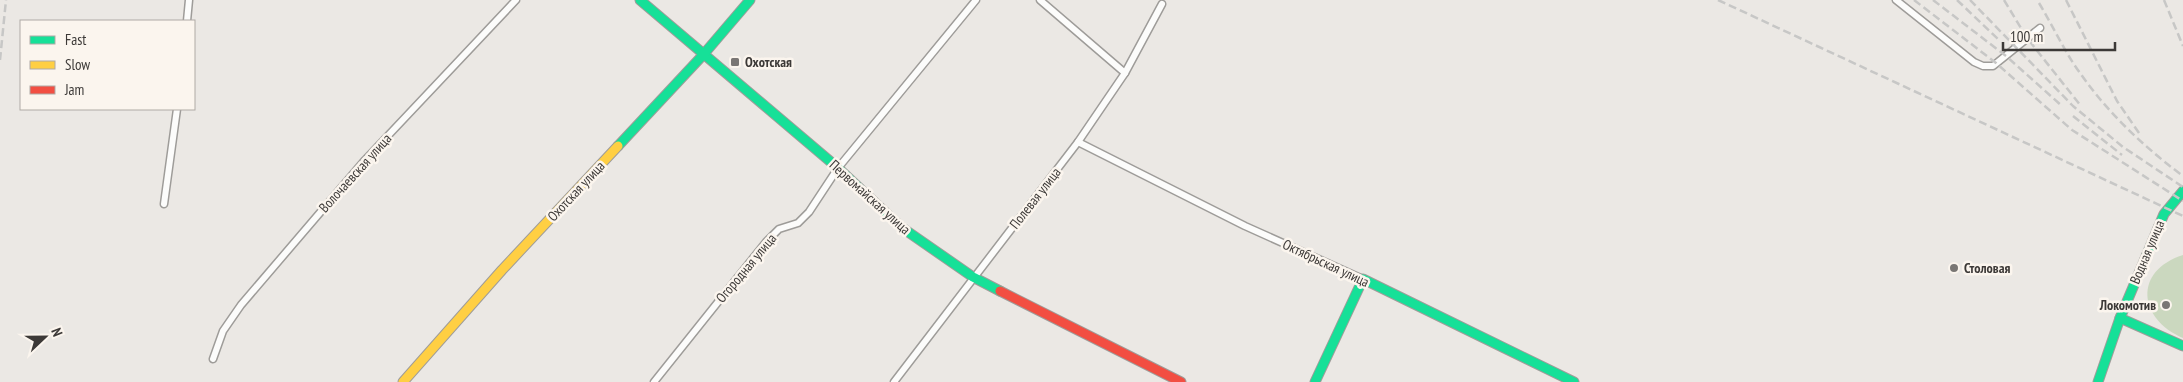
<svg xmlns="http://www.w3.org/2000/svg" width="2183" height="382" font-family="'PT Sans Narrow',sans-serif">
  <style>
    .green { fill: #cbd8bf }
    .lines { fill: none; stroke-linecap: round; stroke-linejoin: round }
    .street-casing { stroke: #9e9c99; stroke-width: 9 }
    .fast-casing { stroke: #9e9c99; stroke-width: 11 }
    .slow-casing { stroke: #9e9c99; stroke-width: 11 }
    .jam-casing { stroke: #9e9c99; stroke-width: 11 }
    .street { stroke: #fcfcfb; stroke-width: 6 }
    .fast { stroke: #16e098; stroke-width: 9 }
    .slow { stroke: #ffcf43; stroke-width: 9 }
    .jam { stroke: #f24e42; stroke-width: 9 }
    .rail { stroke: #c7c7c6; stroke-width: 2.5; stroke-dasharray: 8 4; stroke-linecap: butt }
    .poi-dot { fill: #797674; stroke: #fbf5ee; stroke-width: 2 }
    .labels { text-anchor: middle; stroke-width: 5; stroke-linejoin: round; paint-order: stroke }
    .poi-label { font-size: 14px; font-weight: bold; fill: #3c3937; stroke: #fbf5ee; text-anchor: start }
    .street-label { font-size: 14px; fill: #3c3937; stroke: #fbf5ee }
  </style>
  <rect width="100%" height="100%" fill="#ebe8e4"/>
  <path class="green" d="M 2183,255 L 2183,338 C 2138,319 2133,271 2183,255 Z"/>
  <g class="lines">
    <defs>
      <g id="street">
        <path d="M 1040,0 L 1125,73"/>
        <path d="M 1896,0 L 1974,62 L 1983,66 L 1993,66 L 2040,28"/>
        <path d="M 187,21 L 189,0"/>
        <path d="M 1078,142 L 1245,226 L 1363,279"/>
        <path d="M 164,204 L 177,109"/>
        <path d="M 213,359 L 223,331 L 241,305 L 365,160 L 516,0"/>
        <path d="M 654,382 L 766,242 L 779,229 L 798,223 L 809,212 L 838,168 L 976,0"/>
        <path d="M 894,382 L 1078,142 L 1125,73 L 1162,4"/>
      </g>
      <g id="fast">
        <path d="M 640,0 L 838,168 L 901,227 L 973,277 L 1000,291"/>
        <path d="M 618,146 L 703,55 L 750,0"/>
        <path d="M 2120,318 L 2183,346"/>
        <path d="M 1315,382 L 1363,279 L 1574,382"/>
        <path d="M 2098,382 L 2120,318 L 2164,214 L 2183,191"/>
      </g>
      <path id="slow" d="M 403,382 L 502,270 L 618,146"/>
      <path id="jam" d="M 1000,291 L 1181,382"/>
    </defs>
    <use href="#street" class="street-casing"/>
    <use href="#fast" class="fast-casing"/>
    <use href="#slow" class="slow-casing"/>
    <use href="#jam" class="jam-casing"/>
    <use href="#street" class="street"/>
    <use href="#fast" class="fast"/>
    <use href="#slow" class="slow"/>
    <use href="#jam" class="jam"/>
    <g class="rail">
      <path d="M 1718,0 L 2183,216"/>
      <path d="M 1914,0 L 1996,63 L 2072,130 L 2183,201"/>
      <path d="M 1933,0 L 2006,56 L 2062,106"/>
      <path d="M 1957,0 L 1998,39"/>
      <path d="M 1970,0 L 2073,106 L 2123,147 L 2183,187"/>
      <path d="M 2004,0 L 2027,38 L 2081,106"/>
      <path d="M 2066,0 L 2117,101 L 2139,133"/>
      <path d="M 2164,0 L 2183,46"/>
      <path d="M 2039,3 C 2053,26 2064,51 2080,73 C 2108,113 2144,147 2183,176"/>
      <path d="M 0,60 L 6,0"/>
      <path d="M 2073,116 L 2122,155"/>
    </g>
  </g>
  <g class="poi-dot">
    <rect x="730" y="57" width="10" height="10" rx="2.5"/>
    <circle cx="1954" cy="268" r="5"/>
    <circle cx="2166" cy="305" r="5"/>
  </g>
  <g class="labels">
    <g class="poi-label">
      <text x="745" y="67">Охотская</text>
      <text x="1964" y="273">Столовая</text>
      <text x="2156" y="310" text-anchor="end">Локомотив</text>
    </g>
    <g class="street-label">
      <text transform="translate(355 173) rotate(-48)" y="5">Волочаевская улица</text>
      <text transform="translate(576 191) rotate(-47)" y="5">Охотская улица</text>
      <text transform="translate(870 197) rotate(42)" y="5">Первомайская улица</text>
      <text transform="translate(1035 198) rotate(-52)" y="5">Полевая улица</text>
      <text transform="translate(2147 252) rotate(-67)" y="5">Водная улица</text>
      <text transform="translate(1326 263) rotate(25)" y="5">Октябрьская улица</text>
      <text transform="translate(746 268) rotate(-50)" y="5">Огородная улица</text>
    </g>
  </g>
  <rect x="20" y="20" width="175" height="90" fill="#fbf5ee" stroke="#afaaa5"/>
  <rect x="30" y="36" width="25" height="8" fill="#16e098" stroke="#afaaa5"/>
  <text x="65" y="45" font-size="15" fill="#3c3937">Fast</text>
  <rect x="30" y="61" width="25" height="8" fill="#ffcf43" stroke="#afaaa5"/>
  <text x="65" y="70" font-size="15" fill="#3c3937">Slow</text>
  <rect x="30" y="86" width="25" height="8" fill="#f24e42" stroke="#afaaa5"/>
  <text x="65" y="95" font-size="15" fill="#3c3937">Jam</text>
  <g transform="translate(45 337) rotate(68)" stroke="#fbf5ee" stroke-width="4" paint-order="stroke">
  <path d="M0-4L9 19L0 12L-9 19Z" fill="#3c3937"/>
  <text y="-8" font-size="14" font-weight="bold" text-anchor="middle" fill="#3c3937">N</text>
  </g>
  <path d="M2003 42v8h112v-8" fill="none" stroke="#3c3937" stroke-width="2.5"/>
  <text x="2010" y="42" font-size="15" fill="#3c3937" stroke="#fbf5ee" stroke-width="4" paint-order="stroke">100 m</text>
</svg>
